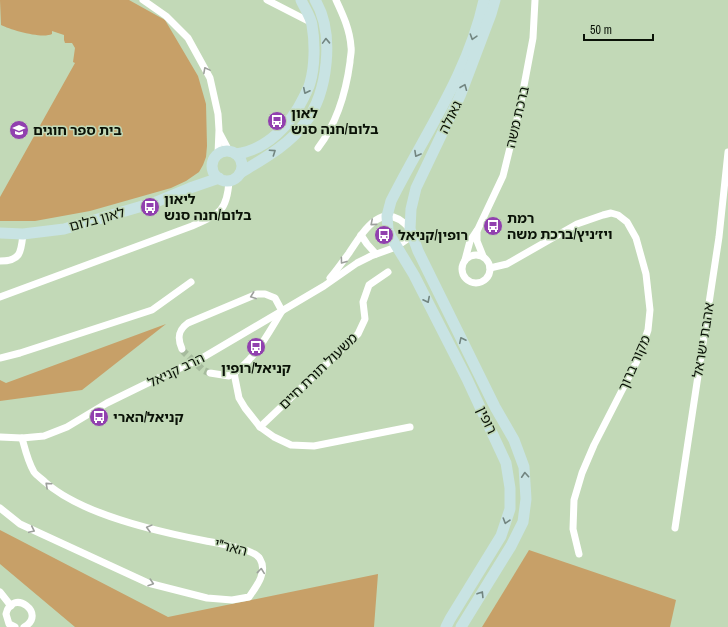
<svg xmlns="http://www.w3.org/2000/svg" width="728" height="627" font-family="'Archivo Narrow','Noto Sans Hebrew',sans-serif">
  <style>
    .green { fill: #c7a068 }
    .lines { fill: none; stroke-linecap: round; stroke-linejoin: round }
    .street-tunnel { stroke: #a6bb9d; stroke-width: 7; stroke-dasharray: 7 3.5; stroke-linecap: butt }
    .street { stroke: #fff; stroke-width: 7 }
    .secondary { stroke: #c8e3e3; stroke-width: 11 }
    .oneway { stroke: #728580 }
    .oneway2 { stroke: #9da09c }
    .labels { text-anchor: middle; stroke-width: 3; stroke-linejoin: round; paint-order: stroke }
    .poi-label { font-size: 14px; font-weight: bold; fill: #0a1207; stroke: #c2d9b7; text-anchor: start }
    .street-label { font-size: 14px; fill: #0a1207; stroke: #c2d9b7 }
  </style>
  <rect width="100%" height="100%" fill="#c2d9b7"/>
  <g class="green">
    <path d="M 0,0 L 129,0 L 165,20 L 198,76 L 206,104 L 207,146 L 206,157 L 203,165 L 199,172 L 186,181 L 171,188 L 90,211 L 35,221 L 0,221 L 0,197 L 75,63 L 73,62 L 75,48 L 72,43 L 65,43 L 64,40 L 64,35 L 52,31 L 52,34 C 42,39 11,30 1,25 Z"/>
    <path d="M 166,324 L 82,390 L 0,401 L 0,380 L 6,383 Z"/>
    <path d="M 0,530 L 168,617 L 378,574 L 374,627 L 75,627 L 0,564 Z"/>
    <path d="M 529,550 L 676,600 L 670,627 L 482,627 Z"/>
  </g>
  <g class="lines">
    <path class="street-tunnel" d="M 182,349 L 184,352 L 203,370 L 210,373"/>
    <g class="street">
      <path d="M 143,0 L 166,16 L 188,38 L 210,78 L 218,114 L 219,130 L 218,154"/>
      <path d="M 267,0 L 312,23"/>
      <path d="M 220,134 L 229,151"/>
      <path d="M 318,148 C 337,123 346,92 350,62 C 350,57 352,52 351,47 C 350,30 343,15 336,0"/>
      <path d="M 477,231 L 477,241 L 483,256"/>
      <path d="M 361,235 L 367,244 L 376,254"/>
      <circle cx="476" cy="269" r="14"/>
      <path d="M 465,260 L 470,241 L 478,229 L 503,176 L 520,107 L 533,38 L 535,0"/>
      <path d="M 0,261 C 21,261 21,252 23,234"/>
      <path d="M 490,268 L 507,264 L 577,224 L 603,215 L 611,213 L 618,215 L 627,222 L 636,238 L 646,274 L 650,310 L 648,330 L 638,359 L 594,445 L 582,473 L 574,500 L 573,529 L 579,554"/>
      <path d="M 330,278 C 337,270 343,261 349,253 C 364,230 383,198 410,229"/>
      <path d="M 0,297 L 192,226 C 219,214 227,212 229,181"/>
      <path d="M 182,349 C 177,338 178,330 188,323 L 257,294 L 265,294 L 275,298 L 282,311 C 267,335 254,362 229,376 L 210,373"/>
      <path d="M 0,358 L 20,353 L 152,310 L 191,282"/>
      <path d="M 234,373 L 239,398 L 245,408 L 260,427 L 274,437 L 291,445 L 314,446 L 410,427"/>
      <path d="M 260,427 L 358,334 L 365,319 L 363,302 L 369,285 L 388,272"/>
      <path d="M 0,437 L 22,438 L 44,436 L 67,427 L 107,403 L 154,380 L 202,358 L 324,286 L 357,263 L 371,256 L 396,247 L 406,240 L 411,233"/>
      <path d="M 0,508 L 20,524 L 148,583 L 207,598 L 232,600 L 249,597 C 256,587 268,572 260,559 C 255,549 217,543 206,541 C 159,532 82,515 45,482 C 42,479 37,476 34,472 C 28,462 25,449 22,438"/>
      <path d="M 675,528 L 719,237 L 728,152"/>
      <path d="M 0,592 L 11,606"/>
      <path d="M 15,627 L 9,624 L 6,614 C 12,587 48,614 24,627"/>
    </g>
    <g class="secondary">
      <circle cx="227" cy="166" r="15"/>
      <path d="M 236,154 C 267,150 291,124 304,97 C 306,92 309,88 310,83 C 315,66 315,42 312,25 C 311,17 304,7 301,0"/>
      <path d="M 240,173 C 263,159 289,145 305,123 C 328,93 335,33 315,0"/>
      <path d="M 0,233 L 23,234 L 64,229 L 156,202 L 190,188 L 219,178"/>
      <path d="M 446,627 L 450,619 L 501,536 L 510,509 L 510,488 L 506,463 L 467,379 L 414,275 L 391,237 L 388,230 L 387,216 L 391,201 C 424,135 468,74 484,0"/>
      <path d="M 461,627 L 511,546 L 523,522 L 526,499 L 524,467 L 514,440 L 495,407 L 418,251 L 410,229 L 411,209 L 416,188 L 460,96 L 491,14 L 495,0"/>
    </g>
  </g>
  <defs><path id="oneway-chevron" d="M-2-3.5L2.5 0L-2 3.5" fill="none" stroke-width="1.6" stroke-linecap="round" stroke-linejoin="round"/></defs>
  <g class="oneway">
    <use href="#oneway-chevron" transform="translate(473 37) rotate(108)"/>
    <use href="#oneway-chevron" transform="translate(326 41) rotate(-92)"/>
    <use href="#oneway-chevron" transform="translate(464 87) rotate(-68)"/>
    <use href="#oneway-chevron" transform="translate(306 91) rotate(116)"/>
    <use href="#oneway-chevron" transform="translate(273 152) rotate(-34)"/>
    <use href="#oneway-chevron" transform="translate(417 154) rotate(119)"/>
    <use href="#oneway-chevron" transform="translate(427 300) rotate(63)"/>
    <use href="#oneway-chevron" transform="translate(462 340) rotate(-116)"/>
    <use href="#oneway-chevron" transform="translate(525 475) rotate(-94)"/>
    <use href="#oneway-chevron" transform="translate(506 521) rotate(107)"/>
    <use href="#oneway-chevron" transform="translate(481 594) rotate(-58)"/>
  </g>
  <g class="oneway2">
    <use href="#oneway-chevron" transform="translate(206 70) rotate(-118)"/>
    <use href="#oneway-chevron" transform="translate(373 223) rotate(139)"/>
    <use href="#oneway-chevron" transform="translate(343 261) rotate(126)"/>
    <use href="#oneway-chevron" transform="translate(253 296) rotate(160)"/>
    <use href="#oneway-chevron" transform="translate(48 485) rotate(-138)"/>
    <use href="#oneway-chevron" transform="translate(149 528) rotate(-165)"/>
    <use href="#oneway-chevron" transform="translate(32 530) rotate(25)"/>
    <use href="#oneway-chevron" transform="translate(261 571) rotate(-84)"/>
    <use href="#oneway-chevron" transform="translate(151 583) rotate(18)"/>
  </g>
  <defs>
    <symbol id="bus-disc" viewBox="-11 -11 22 22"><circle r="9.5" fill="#9140af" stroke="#c2d9b7"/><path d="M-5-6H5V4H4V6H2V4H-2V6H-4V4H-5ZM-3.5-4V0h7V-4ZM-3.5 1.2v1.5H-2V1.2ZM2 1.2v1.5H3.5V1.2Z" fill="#fff"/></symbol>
    <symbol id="school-disc" viewBox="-11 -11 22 22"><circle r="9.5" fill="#9140af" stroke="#c2d9b7"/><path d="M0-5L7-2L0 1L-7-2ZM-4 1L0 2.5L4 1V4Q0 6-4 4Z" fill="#fff"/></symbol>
  </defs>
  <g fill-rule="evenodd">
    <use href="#bus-disc" x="266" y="110" width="22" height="22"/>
    <use href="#school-disc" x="8" y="119" width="22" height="22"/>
    <use href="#bus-disc" x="139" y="196" width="22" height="22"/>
    <use href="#bus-disc" x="482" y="215" width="22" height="22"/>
    <use href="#bus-disc" x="373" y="224" width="22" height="22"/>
    <use href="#bus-disc" x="245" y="336" width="22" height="22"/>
    <use href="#bus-disc" x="88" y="406" width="22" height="22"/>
  </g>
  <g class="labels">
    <g class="poi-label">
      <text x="291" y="118">לאון<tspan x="291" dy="16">בלום/חנה סנש</tspan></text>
      <text x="33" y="135">בית ספר חוגים</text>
      <text x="164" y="204">ליאון<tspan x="164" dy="16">בלום/חנה סנש</tspan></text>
      <text x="507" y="223">רמת<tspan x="507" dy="16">ויז׳ניץ/ברכת משה</tspan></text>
      <text x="398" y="240">רופין/קניאל</text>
      <text x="256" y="373" text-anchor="middle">קניאל/רופין</text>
      <text x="113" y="422">קניאל/הארי</text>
    </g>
    <g class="street-label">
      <text transform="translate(450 117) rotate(-64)" y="5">גאולה</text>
      <text transform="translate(517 117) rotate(-77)" y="5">ברכת משה</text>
      <text transform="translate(97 219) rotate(-15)" y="5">לאון בלום</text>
      <text transform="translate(703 340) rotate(-81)" y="5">אהבת ישראל</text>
      <text transform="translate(634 363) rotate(-66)" y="5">מקור ברוך</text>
      <text transform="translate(176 370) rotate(-26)" y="5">הרב קניאל</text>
      <text transform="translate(318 371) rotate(-44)" y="5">משעול תורת חיים</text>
      <text transform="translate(487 420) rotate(65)" y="5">רופין</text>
      <text transform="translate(231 547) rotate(15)" y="5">האר"י</text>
    </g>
  </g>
  <path d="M584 34v6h69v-6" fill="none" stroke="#0a1207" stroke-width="2"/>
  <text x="590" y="34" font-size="12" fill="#0a1207" stroke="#c2d9b7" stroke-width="3" paint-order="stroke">50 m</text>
</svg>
